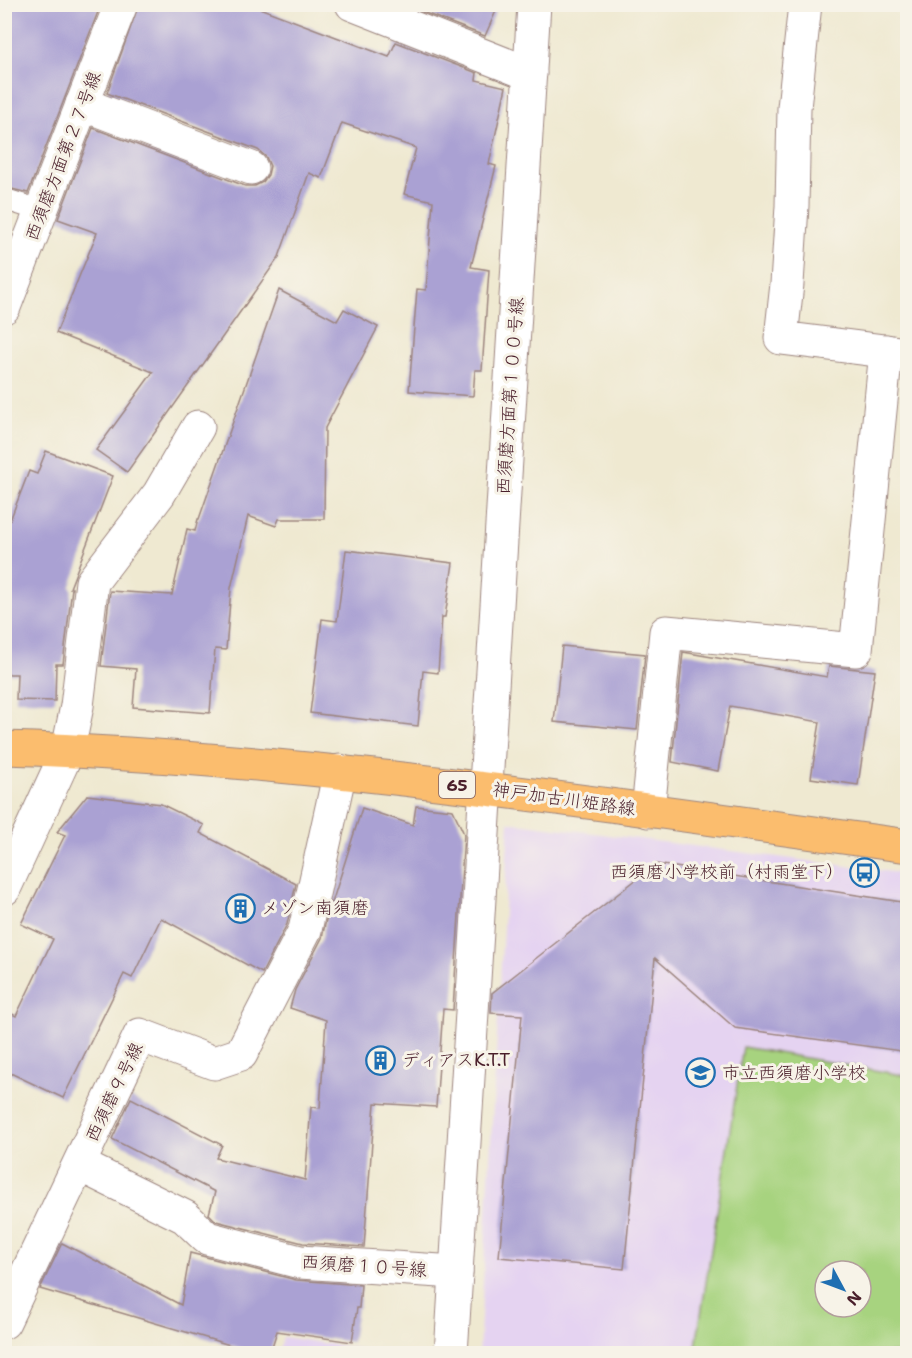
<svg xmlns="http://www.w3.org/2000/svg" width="912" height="1358" font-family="'Shantell Sans','Klee One',sans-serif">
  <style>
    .built { fill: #e5d3f1; fill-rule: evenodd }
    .green { fill: #a7d37f; stroke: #787955; stroke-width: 1.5; fill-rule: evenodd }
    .building { fill: #aaa1d3 }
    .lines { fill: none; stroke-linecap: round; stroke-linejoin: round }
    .service-casing { stroke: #9c847e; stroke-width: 23 }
    .minor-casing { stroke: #9c847e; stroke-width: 35 }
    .primary-casing { stroke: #9c847e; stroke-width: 35 }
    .service { stroke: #fff; stroke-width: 21 }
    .minor { stroke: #fff; stroke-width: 33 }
    .primary { stroke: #fbbd6e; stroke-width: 33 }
    .labels { text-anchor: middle; stroke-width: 6; stroke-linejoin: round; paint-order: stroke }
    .shield { fill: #f7f3e8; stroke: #7e5f64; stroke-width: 1.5 }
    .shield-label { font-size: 16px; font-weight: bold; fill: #4a1f2b }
    .street-label { font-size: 18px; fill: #4a1f2b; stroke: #f7f3e8 }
    .poi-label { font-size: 18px; fill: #4a1f2b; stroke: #f7f3e8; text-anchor: start }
  </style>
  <rect width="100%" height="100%" fill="#f7f3e8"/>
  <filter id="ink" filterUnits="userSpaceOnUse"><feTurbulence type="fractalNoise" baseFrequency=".0167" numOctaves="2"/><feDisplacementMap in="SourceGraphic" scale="12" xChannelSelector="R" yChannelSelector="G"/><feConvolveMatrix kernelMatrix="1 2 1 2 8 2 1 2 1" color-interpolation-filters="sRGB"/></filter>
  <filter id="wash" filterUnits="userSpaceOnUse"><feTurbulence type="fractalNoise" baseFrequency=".008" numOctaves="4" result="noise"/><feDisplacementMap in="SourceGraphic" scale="24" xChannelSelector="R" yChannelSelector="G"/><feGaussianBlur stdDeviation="1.35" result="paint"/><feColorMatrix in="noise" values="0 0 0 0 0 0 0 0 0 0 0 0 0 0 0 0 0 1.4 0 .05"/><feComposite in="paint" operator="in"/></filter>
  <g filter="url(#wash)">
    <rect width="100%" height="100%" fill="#efe9d1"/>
    <g class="built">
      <path d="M 509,822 L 907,874 L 907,1353 L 479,1354 ZM 825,1271 L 861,1271 L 861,1307 L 825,1307 Z"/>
      <path d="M 283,1337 L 388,1353 L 278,1353 Z"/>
    </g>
    <path class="green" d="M 743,1047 L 907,1076 L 907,1353 L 695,1353 ZM 825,1271 L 861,1271 L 861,1307 L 825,1307 Z"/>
    <g id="blocks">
      <g class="building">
        <path d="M 4,4 L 101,4 L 28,193 L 4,187 Z"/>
        <path d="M 139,4 L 249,4 L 389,57 L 396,42 L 477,73 L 476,80 L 506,87 L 489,164 L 496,166 L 471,267 L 489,270 L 482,370 L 475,370 L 473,396 L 409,391 L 417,289 L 426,290 L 433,201 L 404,194 L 416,148 L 342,123 L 321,178 L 309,173 L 279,257 L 127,472 L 96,450 L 153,372 L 56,333 L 97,233 L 58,219 L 93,128 L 245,186 L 255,186 L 263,182 L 268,175 L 270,166 L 266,157 L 258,150 L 107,93 Z"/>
        <path d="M 414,4 L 499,4 L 485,36 L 412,8 Z"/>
        <path d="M 279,290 L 337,321 L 344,309 L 378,327 L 325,428 L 324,519 L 279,519 L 276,526 L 248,516 L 231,588 L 226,650 L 215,649 L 210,713 L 133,707 L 136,669 L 101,666 L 110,591 L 172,595 L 187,529 L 195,531 L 198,519 L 199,519 Z"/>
        <path d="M 46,451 L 113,476 L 70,588 L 72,588 L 63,664 L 56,664 L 55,701 L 16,700 L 17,674 L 5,674 L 8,563 L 4,563 L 4,536 L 29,471 L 37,474 Z"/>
        <path d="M 346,550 L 453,563 L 445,617 L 442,617 L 438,673 L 423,671 L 418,726 L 310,713 L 322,619 L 337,621 Z"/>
        <path d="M 562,646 L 645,654 L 637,730 L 554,722 Z"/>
        <path d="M 683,652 L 827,677 L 829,666 L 875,671 L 858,785 L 811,778 L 820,722 L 730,706 L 718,771 L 672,762 Z"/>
        <path d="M 87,795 L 161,804 L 204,825 L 200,833 L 296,884 L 287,924 L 262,973 L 161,918 L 132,978 L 124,974 L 63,1098 L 4,1070 L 4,1010 L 16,1016 L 53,939 L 21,924 L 65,835 L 57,832 Z"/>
        <path d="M 416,806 L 453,810 L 464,834 L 453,1010 L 443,1009 L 436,1107 L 375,1103 L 364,1247 L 303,1243 L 216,1221 L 209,1214 L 215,1192 L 112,1139 L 131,1098 L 222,1145 L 216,1158 L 305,1180 L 311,1107 L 320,1108 L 326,1020 L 290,1008 L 295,990 L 322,938 L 330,902 L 332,903 L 362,808 L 413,825 Z"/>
        <path d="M 656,864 L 908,903 L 908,1052 L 735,1028 L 655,958 L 624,1269 L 499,1257 L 522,1015 L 491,1013 L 492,993 Z"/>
        <path d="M 62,1243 L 181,1305 L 190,1253 L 296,1280 L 361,1285 L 359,1308 L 357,1308 L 352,1342 L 277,1331 L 270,1353 L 257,1353 L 40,1289 Z"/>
      </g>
    </g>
  </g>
  <g filter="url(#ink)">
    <use href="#blocks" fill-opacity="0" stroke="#9c847e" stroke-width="1.5"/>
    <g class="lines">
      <defs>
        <path id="service" d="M 4,199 L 42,211"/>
        <g id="minor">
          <path d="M 352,4 L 530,74"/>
          <path d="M 805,4 L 794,108 L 792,206 L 787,284 L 781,338 L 908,354"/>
          <path d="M 82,104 L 251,168"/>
          <path d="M 4,307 L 121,4"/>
          <path d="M 648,811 L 666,632 L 856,650 L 886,351"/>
          <path d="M 4,889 L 68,750 L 77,706 L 92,582 L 159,494 L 198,427"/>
          <path d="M 80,1165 L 185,1217 L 207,1238 L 300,1262 L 456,1272"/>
          <path d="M 4,1322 L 140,1035 L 214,1063 L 241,1054 L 305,930 L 340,771"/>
          <path d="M 451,1354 L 534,4"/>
        </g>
        <path id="primary" d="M 4,748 C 308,758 607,805 908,846"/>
      </defs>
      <use href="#service" class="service-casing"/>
      <use href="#minor" class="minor-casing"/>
      <use href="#primary" class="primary-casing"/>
      <use href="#service" class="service"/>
      <use href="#minor" class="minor"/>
      <use href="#primary" class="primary"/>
    </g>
  </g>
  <defs>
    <symbol id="bus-ring" viewBox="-11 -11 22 22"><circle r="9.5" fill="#f7f3e8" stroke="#1f6fb2" stroke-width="1.5"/><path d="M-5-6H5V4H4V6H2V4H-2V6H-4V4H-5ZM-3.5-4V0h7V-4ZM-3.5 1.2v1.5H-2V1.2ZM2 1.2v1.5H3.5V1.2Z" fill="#1f6fb2"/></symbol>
    <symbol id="building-ring" viewBox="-11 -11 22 22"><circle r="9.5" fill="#f7f3e8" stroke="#1f6fb2" stroke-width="1.5"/><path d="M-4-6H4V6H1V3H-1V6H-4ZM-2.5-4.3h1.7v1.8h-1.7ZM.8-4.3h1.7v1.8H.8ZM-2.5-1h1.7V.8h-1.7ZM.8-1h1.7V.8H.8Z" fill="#1f6fb2"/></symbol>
    <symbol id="school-ring" viewBox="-11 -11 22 22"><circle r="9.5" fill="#f7f3e8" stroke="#1f6fb2" stroke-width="1.5"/><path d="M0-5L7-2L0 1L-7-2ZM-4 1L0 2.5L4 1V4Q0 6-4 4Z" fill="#1f6fb2"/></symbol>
  </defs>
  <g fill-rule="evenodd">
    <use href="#bus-ring" x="848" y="856" width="33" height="33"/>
    <use href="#building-ring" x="224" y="892" width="33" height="33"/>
    <use href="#building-ring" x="364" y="1044" width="33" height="33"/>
    <use href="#school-ring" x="684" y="1056" width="33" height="33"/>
  </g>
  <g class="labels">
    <rect class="shield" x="439" y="772" width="36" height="26" rx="4.5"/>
    <g class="shield-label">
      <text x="457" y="791">65</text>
    </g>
    <g class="street-label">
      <text transform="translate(63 156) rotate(-69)" y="6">西須磨方面第２７号線</text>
      <text transform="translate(510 396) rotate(-86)" y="6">西須磨方面第１００号線</text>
      <text transform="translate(564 799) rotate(8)" y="6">神戸加古川姫路線</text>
      <text transform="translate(114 1092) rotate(-64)" y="6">西須磨９号線</text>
      <text transform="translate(364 1266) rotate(4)" y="6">西須磨１０号線</text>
    </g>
    <g class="poi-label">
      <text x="844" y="878" text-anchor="end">西須磨小学校前（村雨堂下）</text>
      <text x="261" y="914">メゾン南須磨</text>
      <text x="402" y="1066">ディアスK.T.T</text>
      <text x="722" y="1079">市立西須磨小学校</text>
    </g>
  </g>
  <rect width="912" height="1358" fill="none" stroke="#f7f3e8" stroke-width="24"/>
  <g transform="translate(843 1289) rotate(131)"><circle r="28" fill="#f7f3e8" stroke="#b29e9c" stroke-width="1.5"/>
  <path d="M0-4.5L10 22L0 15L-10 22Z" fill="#1f6fb2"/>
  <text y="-9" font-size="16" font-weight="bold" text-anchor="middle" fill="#4a1f2b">N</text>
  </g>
</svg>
